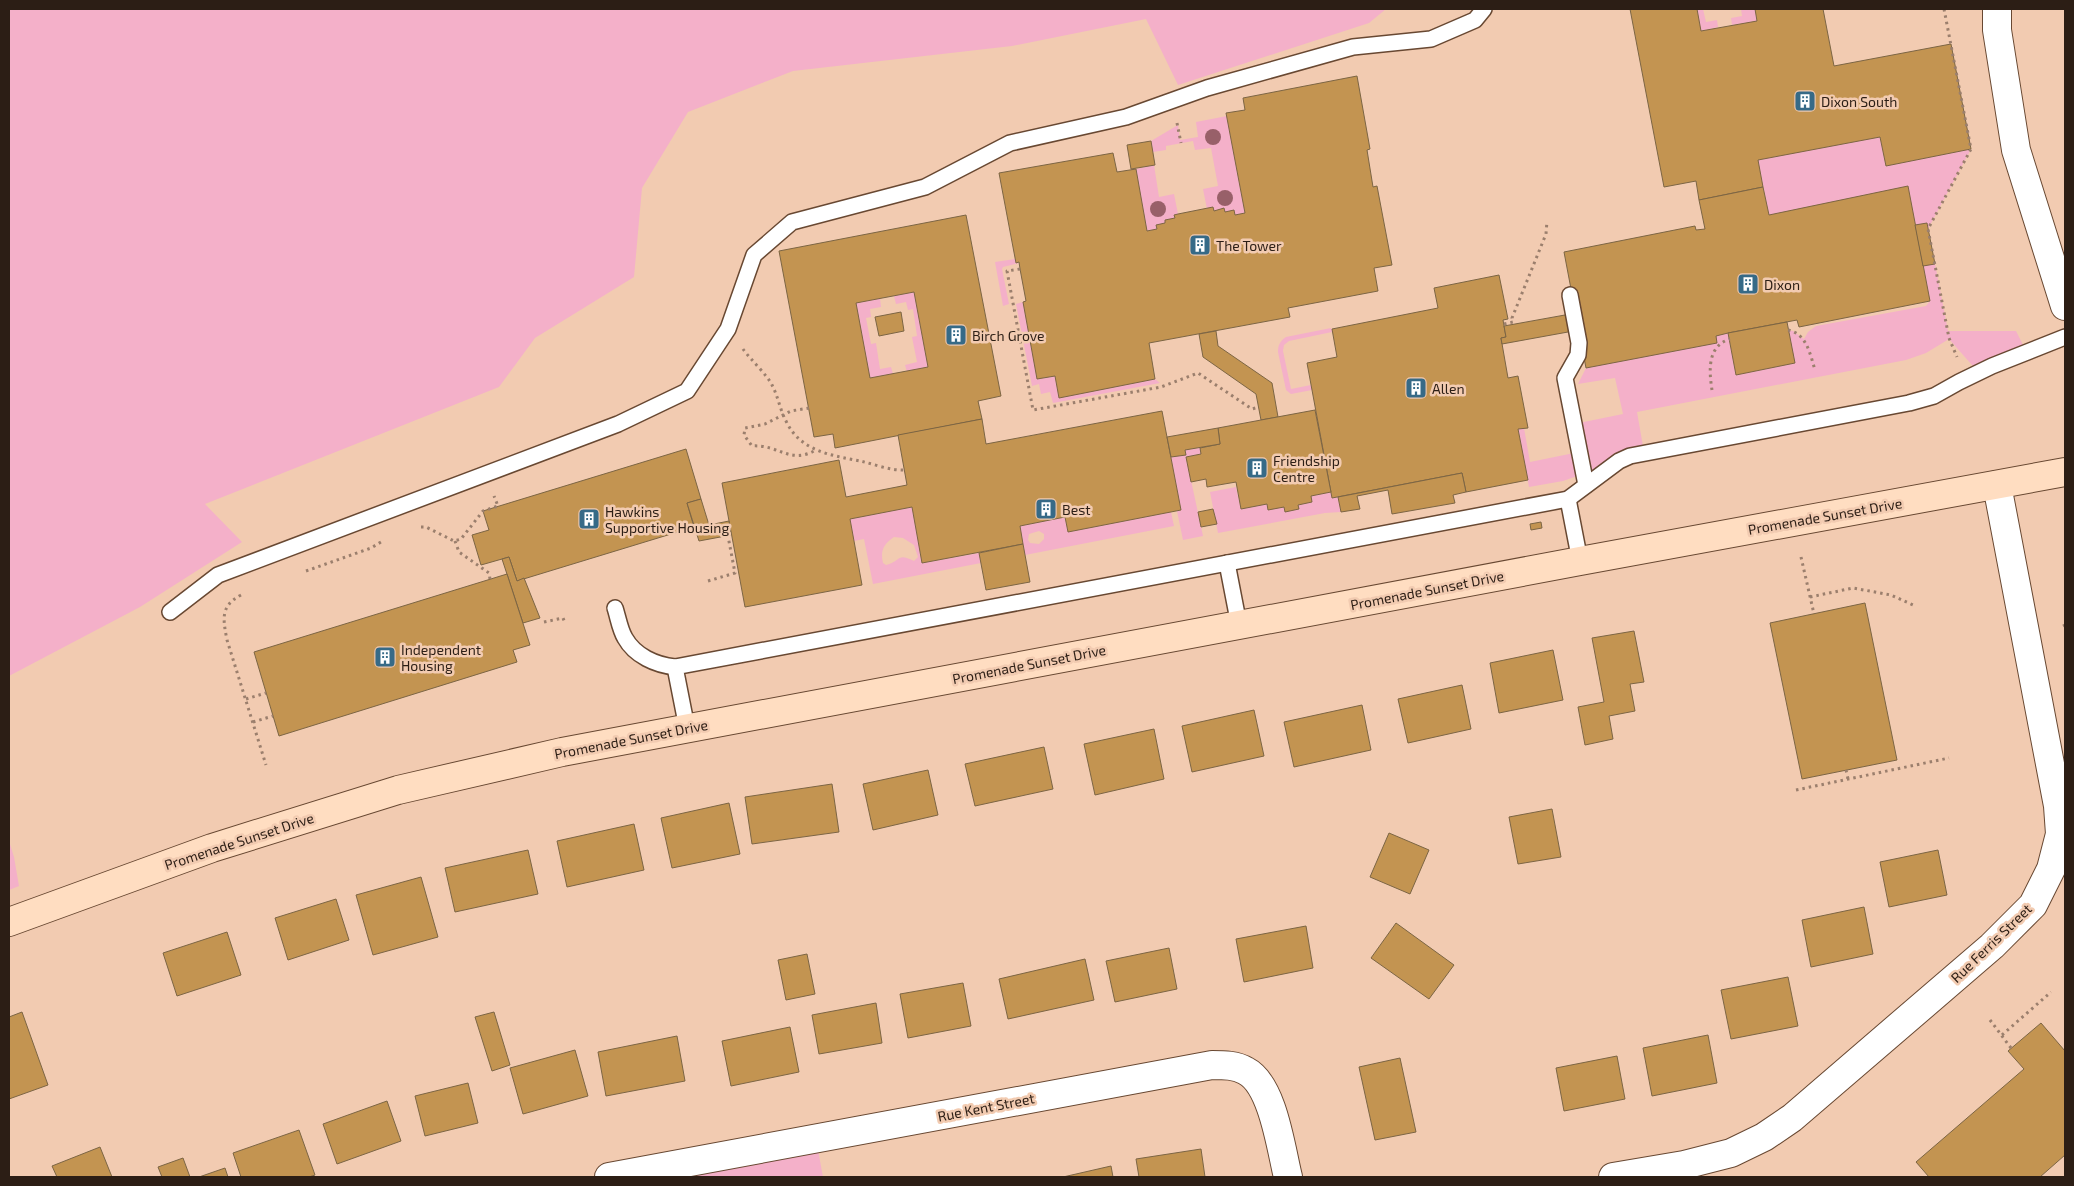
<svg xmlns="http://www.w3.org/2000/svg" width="2074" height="1186" font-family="'Exo 2',sans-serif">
	<rect width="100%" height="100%" fill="#f2cbb1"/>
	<g fill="#f4b0c9" fill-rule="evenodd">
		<path d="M9,9H1386L1369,23L1178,85L1146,19L1012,46L793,71L688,112L642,188L634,277L535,338L499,387L205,504L242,542L140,607L9,676Z"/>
		<path d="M1697,9H1703L1706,22L1717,20L1718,27L1701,31Z"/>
		<path d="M1741,9H1755L1757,21L1732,25L1731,18L1742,16Z"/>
		<path d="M1227,116L1245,213L1235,215L1234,210L1225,212L1224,209L1214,211L1213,207L1207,209L1203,189L1218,186L1211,148L1195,150L1193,141L1166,146V150L1153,152L1151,141L1178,125L1180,140L1198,137L1196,122Z"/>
		<path d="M1880,137L1886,166L1971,149L1928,229L1915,225L1908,186L1769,215L1758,160Z"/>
		<path d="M1154,165L1159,197L1174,194L1178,214L1174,215L1175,218L1165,220V223L1157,229L1147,231L1136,169Z"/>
		<path d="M1015,259L1016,263H1019L1003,267L1002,269L1009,304L1003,306L995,262Z"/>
		<path d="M1935,264L1948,331H2016L2027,353L1979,373L1949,339L1926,353L1906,360L1637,412L1644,452L1586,485L1583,474L1563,481L1529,487L1518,429L1524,428L1530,462L1579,452L1574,424L1623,414L1615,378L1578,384L1586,368L1728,333L1736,375L1794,363L1788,330L1793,331L1804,339L1808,332L1816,326L1926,306L1930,301L1923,266Z"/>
		<path d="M914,292L928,367L907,372L905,365L917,362L912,337L917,336L913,309L908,310L906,302L896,304L894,296Z"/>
		<path d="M880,298L881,307L870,309L871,317L866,318L871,344L876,343L880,369L891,367L893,374L870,378L856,303Z"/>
		<path d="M1023,302L1037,379L1055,376L1059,398L1155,379L1160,383L1053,403L1050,392L1041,394L1039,384L1032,386L1016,304Z"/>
		<path d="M1331,328L1332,332L1289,341L1284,345L1283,351L1291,389L1311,385L1312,390L1291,394L1286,390L1278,352C1278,345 1280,341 1286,337Z"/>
		<path d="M1200,448L1201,454L1186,457L1203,536L1183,540L1177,511L1181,510L1171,457L1186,455L1185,450Z"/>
		<path d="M1236,487L1241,509L1267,504L1268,510L1284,507L1286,512L1299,509L1298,505L1312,502L1311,496L1331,492L1332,498L1338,497L1341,512L1325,513L1218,533L1210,492Z"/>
		<path d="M912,507L922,563L979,553L981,563L873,584L864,539L854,541L850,519ZM894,537L903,538L914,545L918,557L914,561C897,552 901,561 886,565L883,563C880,550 884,544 894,537Z"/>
		<path d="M1171,512L1174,526L1025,555L1020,526L1065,517L1068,532ZM1039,531L1044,534V539L1039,544L1030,543L1028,540L1029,534Z"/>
		<path d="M9,841L14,857L19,886L9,890Z"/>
		<path d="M816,1139L823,1177H609Z"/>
	</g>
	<g fill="#c39451" stroke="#7c6544" fill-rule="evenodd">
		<path d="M1630,9H1697L1701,31L1757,21L1755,9H1823L1834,66L1951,44L1971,149L1886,166L1880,137L1758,160L1763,187L1699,200L1696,181L1664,187Z"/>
		<path d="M1357,76L1370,149L1367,150L1373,187L1377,186L1392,265L1374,268L1378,291L1288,308L1290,317L1149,343L1155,379L1059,398L1055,376L1037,379L1023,302L1026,301L1020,269L1019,262L1016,263L999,173L1113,153L1117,172L1136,169L1147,231L1157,229L1156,225L1165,223V220L1175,218L1174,215L1178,214L1213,207L1214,211L1224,208L1225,212L1234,210L1235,215L1245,213L1226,113L1245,110L1243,98Z"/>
		<path d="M1151,141L1155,165L1131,169L1127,145Z"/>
		<path d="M1908,186L1930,301L1799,327L1797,320L1728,333L1716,336L1717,343L1586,368L1564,252L1695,226L1696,230L1705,229L1699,200L1763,187L1769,215Z"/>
		<path d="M966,215L1001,396L978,401L982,419L835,448L833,434L814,437L779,251ZM914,292L928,367L870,378L856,303Z"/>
		<path d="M1927,223L1935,264L1923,266L1915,225Z"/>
		<path d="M1499,275L1508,319L1503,320L1506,337L1501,338L1508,378L1518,376L1528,428L1518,429L1528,480L1466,492L1462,473L1332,498L1307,363L1337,357L1332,329L1438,308L1434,288Z"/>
		<path d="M901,312L904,331L879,336L875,317Z"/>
		<path d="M1576,313L1579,330L1502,344L1501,338L1506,337L1504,326Z"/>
		<path d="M1787,322L1795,363L1736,375L1728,333Z"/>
		<path d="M1216,331L1218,346L1272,383L1278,417L1261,420L1256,394L1203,357L1199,334Z"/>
		<path d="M1315,410L1331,492L1311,496L1312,502L1298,505L1299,509L1285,512L1284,507L1268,510L1267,504L1241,509L1236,482L1207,487L1206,479L1191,482L1186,457L1201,454L1200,448L1220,444L1218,428Z"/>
		<path d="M1162,411L1181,510L1068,532L1065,517L1020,526L1023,544L922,563L912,507L850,519L862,585L745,607L722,483L839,460L846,497L907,485L898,435L982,419L986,444Z"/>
		<path d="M1218,428L1220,444L1185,450L1186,455L1171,457L1167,437Z"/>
		<path d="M686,449L701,499L687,503L694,527L517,581L509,557L481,565L472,535L489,530L483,511Z"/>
		<path d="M1462,473L1466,492L1453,495L1455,503L1392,514L1388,490L1357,496L1360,509L1341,512L1338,497Z"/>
		<path d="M701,499L709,525L729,521L731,535L699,541L687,503Z"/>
		<path d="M1213,509L1217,524L1201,527L1198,512Z"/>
		<path d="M1541,522L1542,528L1531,530L1530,524Z"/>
		<path d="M1023,544L1030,582L986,590L979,553Z"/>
		<path d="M509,557L517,581L524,578L540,618L523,623L502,559Z"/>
		<path d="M507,574L530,645L513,650L517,662L279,736L254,652Z"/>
		<path d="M1865,603L1897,760L1802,779L1770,623Z"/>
		<path d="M1634,631L1644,682L1630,684L1635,711L1609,716L1613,739L1585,745L1578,707L1604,702L1592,638Z"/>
		<path d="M1553,650L1563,700L1499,713L1490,663Z"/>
		<path d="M1462,685L1471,729L1408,743L1398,699Z"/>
		<path d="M1362,705L1371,750L1294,767L1284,722Z"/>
		<path d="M1254,710L1264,756L1192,772L1182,726Z"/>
		<path d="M1154,729L1164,779L1095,795L1084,744Z"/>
		<path d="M1044,747L1053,789L975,806L965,764Z"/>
		<path d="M928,770L938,815L873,830L863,784Z"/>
		<path d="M832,784L839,832L752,844L745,797Z"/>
		<path d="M729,803L740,854L672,868L661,818Z"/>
		<path d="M1552,809L1561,857L1518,864L1509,817Z"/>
		<path d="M634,824L644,870L567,887L557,841Z"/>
		<path d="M1389,833L1429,850L1410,894L1370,877Z"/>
		<path d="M528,850L538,894L455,912L445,868Z"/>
		<path d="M1938,850L1947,895L1889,907L1880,862Z"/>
		<path d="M421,877L438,937L373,955L356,895Z"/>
		<path d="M336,899L349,940L288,960L275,918Z"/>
		<path d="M1864,907L1873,954L1811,967L1802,920Z"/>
		<path d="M1396,923L1454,965L1429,999L1371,958Z"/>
		<path d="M1306,926L1313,968L1244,982L1236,939Z"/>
		<path d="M227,932L241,975L177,996L163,953Z"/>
		<path d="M1169,948L1177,989L1115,1002L1106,961Z"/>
		<path d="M807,954L815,994L786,1000L778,960Z"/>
		<path d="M1085,959L1094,1000L1008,1019L999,979Z"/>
		<path d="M1788,977L1798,1026L1731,1039L1721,990Z"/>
		<path d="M963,983L971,1026L908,1038L900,994Z"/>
		<path d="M876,1003L882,1043L819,1054L812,1015Z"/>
		<path d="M22,1012L48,1085L9,1099V1017Z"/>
		<path d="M494,1012L510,1065L492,1071L475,1017Z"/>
		<path d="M2041,1023L2065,1051V1155L2040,1177H1929L1916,1162L2024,1069L2008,1051Z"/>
		<path d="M790,1027L799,1072L731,1086L722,1041Z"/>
		<path d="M1708,1035L1717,1083L1652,1096L1643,1048Z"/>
		<path d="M677,1036L685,1081L606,1096L598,1052Z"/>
		<path d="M575,1050L588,1096L523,1114L510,1068Z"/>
		<path d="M1617,1056L1625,1099L1564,1111L1556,1068Z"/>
		<path d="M1400,1058L1416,1132L1375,1140L1359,1067Z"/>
		<path d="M468,1083L478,1123L425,1136L415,1096Z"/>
		<path d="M387,1101L401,1141L337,1164L323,1124Z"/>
		<path d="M299,1130L315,1175L309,1177H241L233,1153Z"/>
		<path d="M100,1147L112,1177H57L52,1166Z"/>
		<path d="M1201,1149L1205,1177H1139L1136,1159Z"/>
		<path d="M183,1158L190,1177H162L158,1167Z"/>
		<path d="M1111,1166L1113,1177H1063Z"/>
		<path d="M225,1168L228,1177H199Z"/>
	</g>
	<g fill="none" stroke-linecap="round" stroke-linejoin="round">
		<g stroke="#684832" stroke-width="18">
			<g id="lane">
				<path d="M1570,295L1579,343L1578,355L1565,378L1586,485"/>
				<path d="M1568,499L1580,561"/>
				<path d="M1227,563L1239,625"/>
				<path d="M615,608C618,617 620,630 625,638C635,656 656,665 675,667"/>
				<path d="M170,612L218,575L618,424L687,391L728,329L754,255L792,222L925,187L1010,143L1126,117L1207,88L1353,47L1431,39L1475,20L1484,9"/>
				<path d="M687,728L675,667L1568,499L1619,461L1630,456L1909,403L1934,396L1959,382L1992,366L2065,337"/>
			</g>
		</g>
		<g stroke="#684832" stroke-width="30">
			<g id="street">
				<path d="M1997,9V30L2016,150L2065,306"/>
				<path d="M609,1177L1212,1065C1224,1065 1236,1065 1246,1071C1273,1085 1281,1149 1288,1177"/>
				<path d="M1613,1177L1684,1165L1731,1153L1764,1137L1792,1118L1992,946L2033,905L2051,869L2060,834L2058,806L1997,485"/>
			</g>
		</g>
		<g stroke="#684832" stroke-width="30">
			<path id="secondary" d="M9,922L212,848L398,790L562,752L1580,561L2065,472"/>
		</g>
		<g stroke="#9b7f6d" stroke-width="3" stroke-dasharray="2.5 4" stroke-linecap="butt">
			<path d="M1944,9L1971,149L1928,229L1949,338L1957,357"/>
			<path d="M1177,123L1181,143"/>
			<path d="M1020,269L1007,271L1033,410L1161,387L1198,373L1252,409L1259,407"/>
			<path d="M1504,324L1513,322L1512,318L1546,234L1547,221"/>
			<path d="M1788,330C1807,334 1810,354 1815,370"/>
			<path d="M743,349C750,359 768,376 772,385C778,396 780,410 786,421C800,451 830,455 860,461C874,464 891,471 905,470"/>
			<path d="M1712,390C1709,371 1707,346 1730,339"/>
			<path d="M809,408L791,411L765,424L745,428L744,435L752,446C779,444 789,465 816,450"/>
			<path d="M421,527H426L454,541L461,539L483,511L498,506L494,496"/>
			<path d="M455,541L459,552L489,573L490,579"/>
			<path d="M1801,557L1814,614"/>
			<path d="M306,571L371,548L381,542"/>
			<path d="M708,581L735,573L728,536"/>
			<path d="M241,595C220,606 223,619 227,640L266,765"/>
			<path d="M1810,597L1853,588L1891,595L1913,605"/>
			<path d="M544,622L563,618L565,623"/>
			<path d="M2063,626L2065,625"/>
			<path d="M246,699L266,693"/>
			<path d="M253,722L273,716"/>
			<path d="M1846,770L1848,779"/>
			<path d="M1796,790L1949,758"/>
			<path d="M1990,1020L2011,1048"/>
			<path d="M2002,1035L2051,992"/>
		</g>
		<use href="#lane" stroke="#fff" stroke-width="15"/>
		<use href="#street" stroke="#fff" stroke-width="28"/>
		<use href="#secondary" stroke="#ffddc1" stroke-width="28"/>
	</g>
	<g fill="#986069">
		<circle cx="1213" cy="137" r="8"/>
		<circle cx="1225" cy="198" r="8"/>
		<circle cx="1158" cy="209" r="8"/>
	</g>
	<defs>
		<g id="building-square" transform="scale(1.125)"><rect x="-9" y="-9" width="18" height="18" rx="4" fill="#366a87" stroke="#f2cbb1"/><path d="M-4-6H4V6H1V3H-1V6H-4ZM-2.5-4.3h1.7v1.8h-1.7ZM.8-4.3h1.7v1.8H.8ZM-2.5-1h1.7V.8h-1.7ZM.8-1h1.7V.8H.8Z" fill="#fff"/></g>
	</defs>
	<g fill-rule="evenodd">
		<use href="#building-square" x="1805" y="101"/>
		<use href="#building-square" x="1200" y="245"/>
		<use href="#building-square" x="1748" y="284"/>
		<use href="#building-square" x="956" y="335"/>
		<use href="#building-square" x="1416" y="388"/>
		<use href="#building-square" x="1257" y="468"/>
		<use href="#building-square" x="1046" y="509"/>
		<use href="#building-square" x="589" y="519"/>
		<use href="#building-square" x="385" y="657"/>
	</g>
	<g text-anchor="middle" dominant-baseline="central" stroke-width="5" stroke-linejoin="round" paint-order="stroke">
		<g font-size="14" fill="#2c1e15" stroke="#f2cbb1" text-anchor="start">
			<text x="1821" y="101">Dixon South</text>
			<text x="1216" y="245">The Tower</text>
			<text x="1764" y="284">Dixon</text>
			<text x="972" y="335">Birch Grove</text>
			<text x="1432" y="388">Allen</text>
			<text x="1273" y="460">Friendship<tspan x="1273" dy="16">Centre</tspan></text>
			<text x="1062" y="509">Best</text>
			<text x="605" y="511">Hawkins<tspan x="605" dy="16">Supportive Housing</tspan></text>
			<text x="401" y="649">Independent<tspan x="401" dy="16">Housing</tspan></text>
		</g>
		<g font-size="14" fill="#2c1e15" stroke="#f2cbb1">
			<text transform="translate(1825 516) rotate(-10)">Promenade Sunset Drive</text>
			<text transform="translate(1427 590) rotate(-11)">Promenade Sunset Drive</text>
			<text transform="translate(1029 664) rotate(-11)">Promenade Sunset Drive</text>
			<text transform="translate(631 739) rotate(-11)">Promenade Sunset Drive</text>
			<text transform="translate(239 841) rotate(-18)">Promenade Sunset Drive</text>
			<text transform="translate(1991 943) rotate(-44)">Rue Ferris Street</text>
			<text transform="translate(986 1107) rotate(-11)">Rue Kent Street</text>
		</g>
	</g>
	<rect width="2074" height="1186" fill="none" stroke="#2c1e15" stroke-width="20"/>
</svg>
